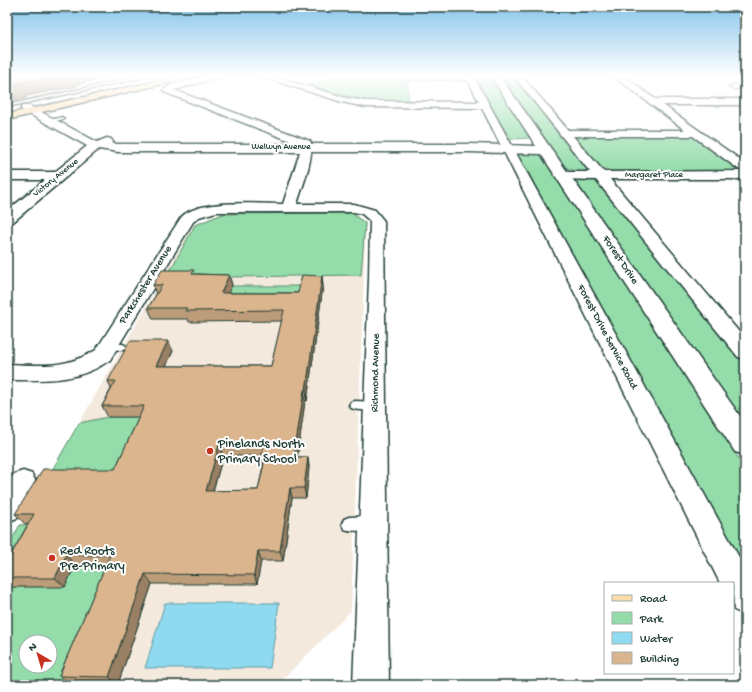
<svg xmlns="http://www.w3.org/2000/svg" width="752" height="692" font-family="'Gochi Hand',sans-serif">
	<rect width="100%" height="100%" fill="#fff"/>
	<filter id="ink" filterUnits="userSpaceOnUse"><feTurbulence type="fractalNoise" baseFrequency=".025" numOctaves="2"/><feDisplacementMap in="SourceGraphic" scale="8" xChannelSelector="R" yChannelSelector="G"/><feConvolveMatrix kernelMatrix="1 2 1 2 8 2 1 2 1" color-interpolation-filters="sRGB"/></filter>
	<g filter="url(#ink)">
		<g fill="#f4e9dd" fill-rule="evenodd">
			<path d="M7,75H167L7,109Z"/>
			<path d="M352,212L366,223L351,611L277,685H7V548L194,224L223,213ZM26,642H50V666H26Z"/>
		</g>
		<g fill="#94dcaa" stroke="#5a8c6f" fill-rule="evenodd">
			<path d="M344,75H381L408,79V102L361,100L307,85Z"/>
			<path d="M472,75H491L529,135V138L513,139L504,135Z"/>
			<path d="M506,77L518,79L589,170C580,173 572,171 563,166L501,78Z"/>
			<path d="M683,133L698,137L741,169L739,171H612L599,167L573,136Z"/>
			<path d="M516,153L541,154L745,468V574Z"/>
			<path d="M578,178H591L602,182L745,360V424L572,182Z"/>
			<path d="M351,213L365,223L361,275L166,278L195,225L223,214Z"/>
			<path d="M231,286H303L300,304H219Z"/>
			<path d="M108,417H144L115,479H47L79,423Z"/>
			<path d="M20,525H43L65,587L75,565H117L69,685H7V548ZM26,642H50V666H26Z"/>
		</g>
		<path fill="#8fdaf0" stroke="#629ba5" d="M165,603H279L270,668H145Z"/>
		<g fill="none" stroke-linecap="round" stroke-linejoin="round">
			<g stroke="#1f3d34" stroke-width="3">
				<g id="lane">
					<path d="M145,75H155L7,107V105Z"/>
					<path d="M62,117L64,119L50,122L48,121Z"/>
					<path d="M108,344H123L128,347L123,350L104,349L103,347Z"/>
					<path d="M355,401L379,402L381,405L379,408C371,411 359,411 351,408L349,405L351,402Z"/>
					<path d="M371,516L376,518L378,523L376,528C367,531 353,532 344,529L342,524L344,519L349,517Z"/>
				</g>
			</g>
			<g stroke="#1f3d34" stroke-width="3">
				<g id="street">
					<path d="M212,75H228L174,90L310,141C316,152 301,191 297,204H354L375,210L384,221L389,685H353L369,279L370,221L362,214L354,212H216L199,217L193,222L110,360C77,383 46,380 7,380V364C41,365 65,369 96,350L180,219C194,198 260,204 283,204L300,152L301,145L164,92L163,90L173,84Z"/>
					<path d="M256,75H270L346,98L365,101L479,102L468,80L406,79L386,75H473L745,568V615L734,610L733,583H720L482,108L365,107L342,102Z"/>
					<path d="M513,75H521L568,130H685L612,75H622L655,99H745V105H663L745,163V179H610L745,339V359L738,357L596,180L559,179L557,176L559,173L563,172H590ZM573,136H693L741,171L604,172Z"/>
					<path d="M745,84V88L733,89L729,87L733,85Z"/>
					<path d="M7,172H57L61,173L63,176L61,179L57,180H7Z"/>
					<path d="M23,471L32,474L36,482L17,518L7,522V485L14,474Z"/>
				</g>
			</g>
			<g stroke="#1f3d34" stroke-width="3">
				<path id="secondary" d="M490,75H499L745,423V455L735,452L541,154L469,152H118L99,149L13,222L7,224V211L87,146L22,110L21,108L22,106H30L97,142L107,138L111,139L113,142L112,144H469L536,146Z"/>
			</g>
			<g stroke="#1f3d34" stroke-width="3">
				<path id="primary" d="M184,75H202L7,120V114Z"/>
			</g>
			<use href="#lane" fill="#fff" fill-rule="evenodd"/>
			<use href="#street" fill="#fff" fill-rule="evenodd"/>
			<use href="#secondary" fill="#fff" fill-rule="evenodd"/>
			<use href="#primary" fill="#fddcac" fill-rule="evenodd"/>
		</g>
		<path fill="#bc9c79" stroke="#1f3d34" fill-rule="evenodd" d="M195,274L229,275L232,285L228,293H298L322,276L323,286L307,401H305L297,457H308L309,467L306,498H292L283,561H261L257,584H152L118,684H70L59,676L106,565H75L65,587H9L7,585V562L28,524H25L15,514L115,469L139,417H108L102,406L111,389L108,381L173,351L166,366H271L282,321L189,322L188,319H153L148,308L156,295L153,285ZM223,456H262L261,459L263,466L258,490L213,491Z"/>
		<g fill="#997f63" stroke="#1f3d34">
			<path d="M59,75H122L77,84V86L26,96V98L7,102V87L17,83Z"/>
			<path d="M229,275L232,285L223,304L221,293Z"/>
			<path d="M322,276L323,286L307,401L306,390Z"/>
			<path d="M168,341L173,351L161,377L156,366Z"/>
			<path d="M304,390L305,401L296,467L294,457Z"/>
			<path d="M219,445L223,456L210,501L206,491Z"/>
			<path d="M308,457L309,467L306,498L304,488Z"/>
			<path d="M290,488L292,498L283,561L280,551Z"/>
			<path d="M258,551L261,561L257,584L254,575Z"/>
			<path d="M66,555L75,565L65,587L55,578Z"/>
			<path d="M145,574L152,584L118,684L109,677Z"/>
		</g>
		<g fill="#dbb58d" stroke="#1f3d34" fill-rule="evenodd">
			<path d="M7,75H59L17,83L20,84L7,87Z"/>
			<path d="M162,270H194L192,274L229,275L221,293H298L302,275L322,276L306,390H304L294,457H308L304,488H290L280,551H258L254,575L145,574L109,677L59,676L110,555H66L55,578H7V562L34,514H15L43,469H115L144,406H102L116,381H108L130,341H168L156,366H271L284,310L185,311L187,308H148L162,285H153ZM219,445H264L261,459H265L258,490L206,491Z"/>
		</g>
	</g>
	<linearGradient id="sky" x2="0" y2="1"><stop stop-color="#84c3eb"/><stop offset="0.44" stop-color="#fff"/><stop offset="1" stop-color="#fff" stop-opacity="0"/></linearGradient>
	<rect width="752" height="172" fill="url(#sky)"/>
	<g fill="#c8321e" stroke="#fff" stroke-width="1.5">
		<circle cx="210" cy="451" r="4"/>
		<circle cx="52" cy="558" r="4"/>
	</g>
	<g text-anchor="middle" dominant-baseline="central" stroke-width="4" stroke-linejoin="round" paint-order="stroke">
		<g font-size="9" fill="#1f3d34" stroke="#fff">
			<text x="281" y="147">Welwyn Avenue</text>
			<text x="654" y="175">Margaret Place</text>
			<text transform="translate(56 178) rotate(-39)">Victory Avenue</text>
		</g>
		<g font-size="11" fill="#1f3d34" stroke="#fff">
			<text transform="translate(620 260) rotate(56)">Forest Drive</text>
			<text transform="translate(146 285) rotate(-58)">Parkchester Avenue</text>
			<text transform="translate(607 337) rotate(62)">Forest Drive Service Road</text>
			<text transform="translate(376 373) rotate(-89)">Richmond Avenue</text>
		</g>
		<g font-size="13" fill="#1f3d34" stroke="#fff" text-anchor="start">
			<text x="218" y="444">Pinelands North<tspan x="218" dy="15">Primary School</tspan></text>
			<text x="60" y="551">Red Roots<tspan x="60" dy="15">Pre-Primary</tspan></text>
		</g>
	</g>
	<rect width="752" height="692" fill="none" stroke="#fff" stroke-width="24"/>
	<rect x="12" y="12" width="728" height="668" fill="none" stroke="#1f3d34" stroke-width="1.5" filter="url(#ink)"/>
	<rect x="604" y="582" width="130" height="92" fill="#ffffff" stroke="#a5b1ae"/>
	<rect x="612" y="595" width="20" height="6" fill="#fddcac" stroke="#a5b1ae"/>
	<text x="640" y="602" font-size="12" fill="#1f3d34">Road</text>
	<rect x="612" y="612" width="20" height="12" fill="#94dcaa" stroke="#a5b1ae"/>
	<text x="640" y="622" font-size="12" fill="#1f3d34">Park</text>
	<rect x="612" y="632" width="20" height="12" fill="#8fdaf0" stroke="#a5b1ae"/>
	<text x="640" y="642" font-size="12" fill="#1f3d34">Water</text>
	<rect x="612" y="652" width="20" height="12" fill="#dbb58d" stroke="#a5b1ae"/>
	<text x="640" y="662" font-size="12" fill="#1f3d34">Building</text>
	<g transform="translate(38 654) rotate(322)"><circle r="19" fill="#ffffff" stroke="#a5b1ae"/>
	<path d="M0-3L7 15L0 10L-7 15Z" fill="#c8321e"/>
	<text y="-6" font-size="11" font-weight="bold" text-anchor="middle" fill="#1f3d34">N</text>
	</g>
</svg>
